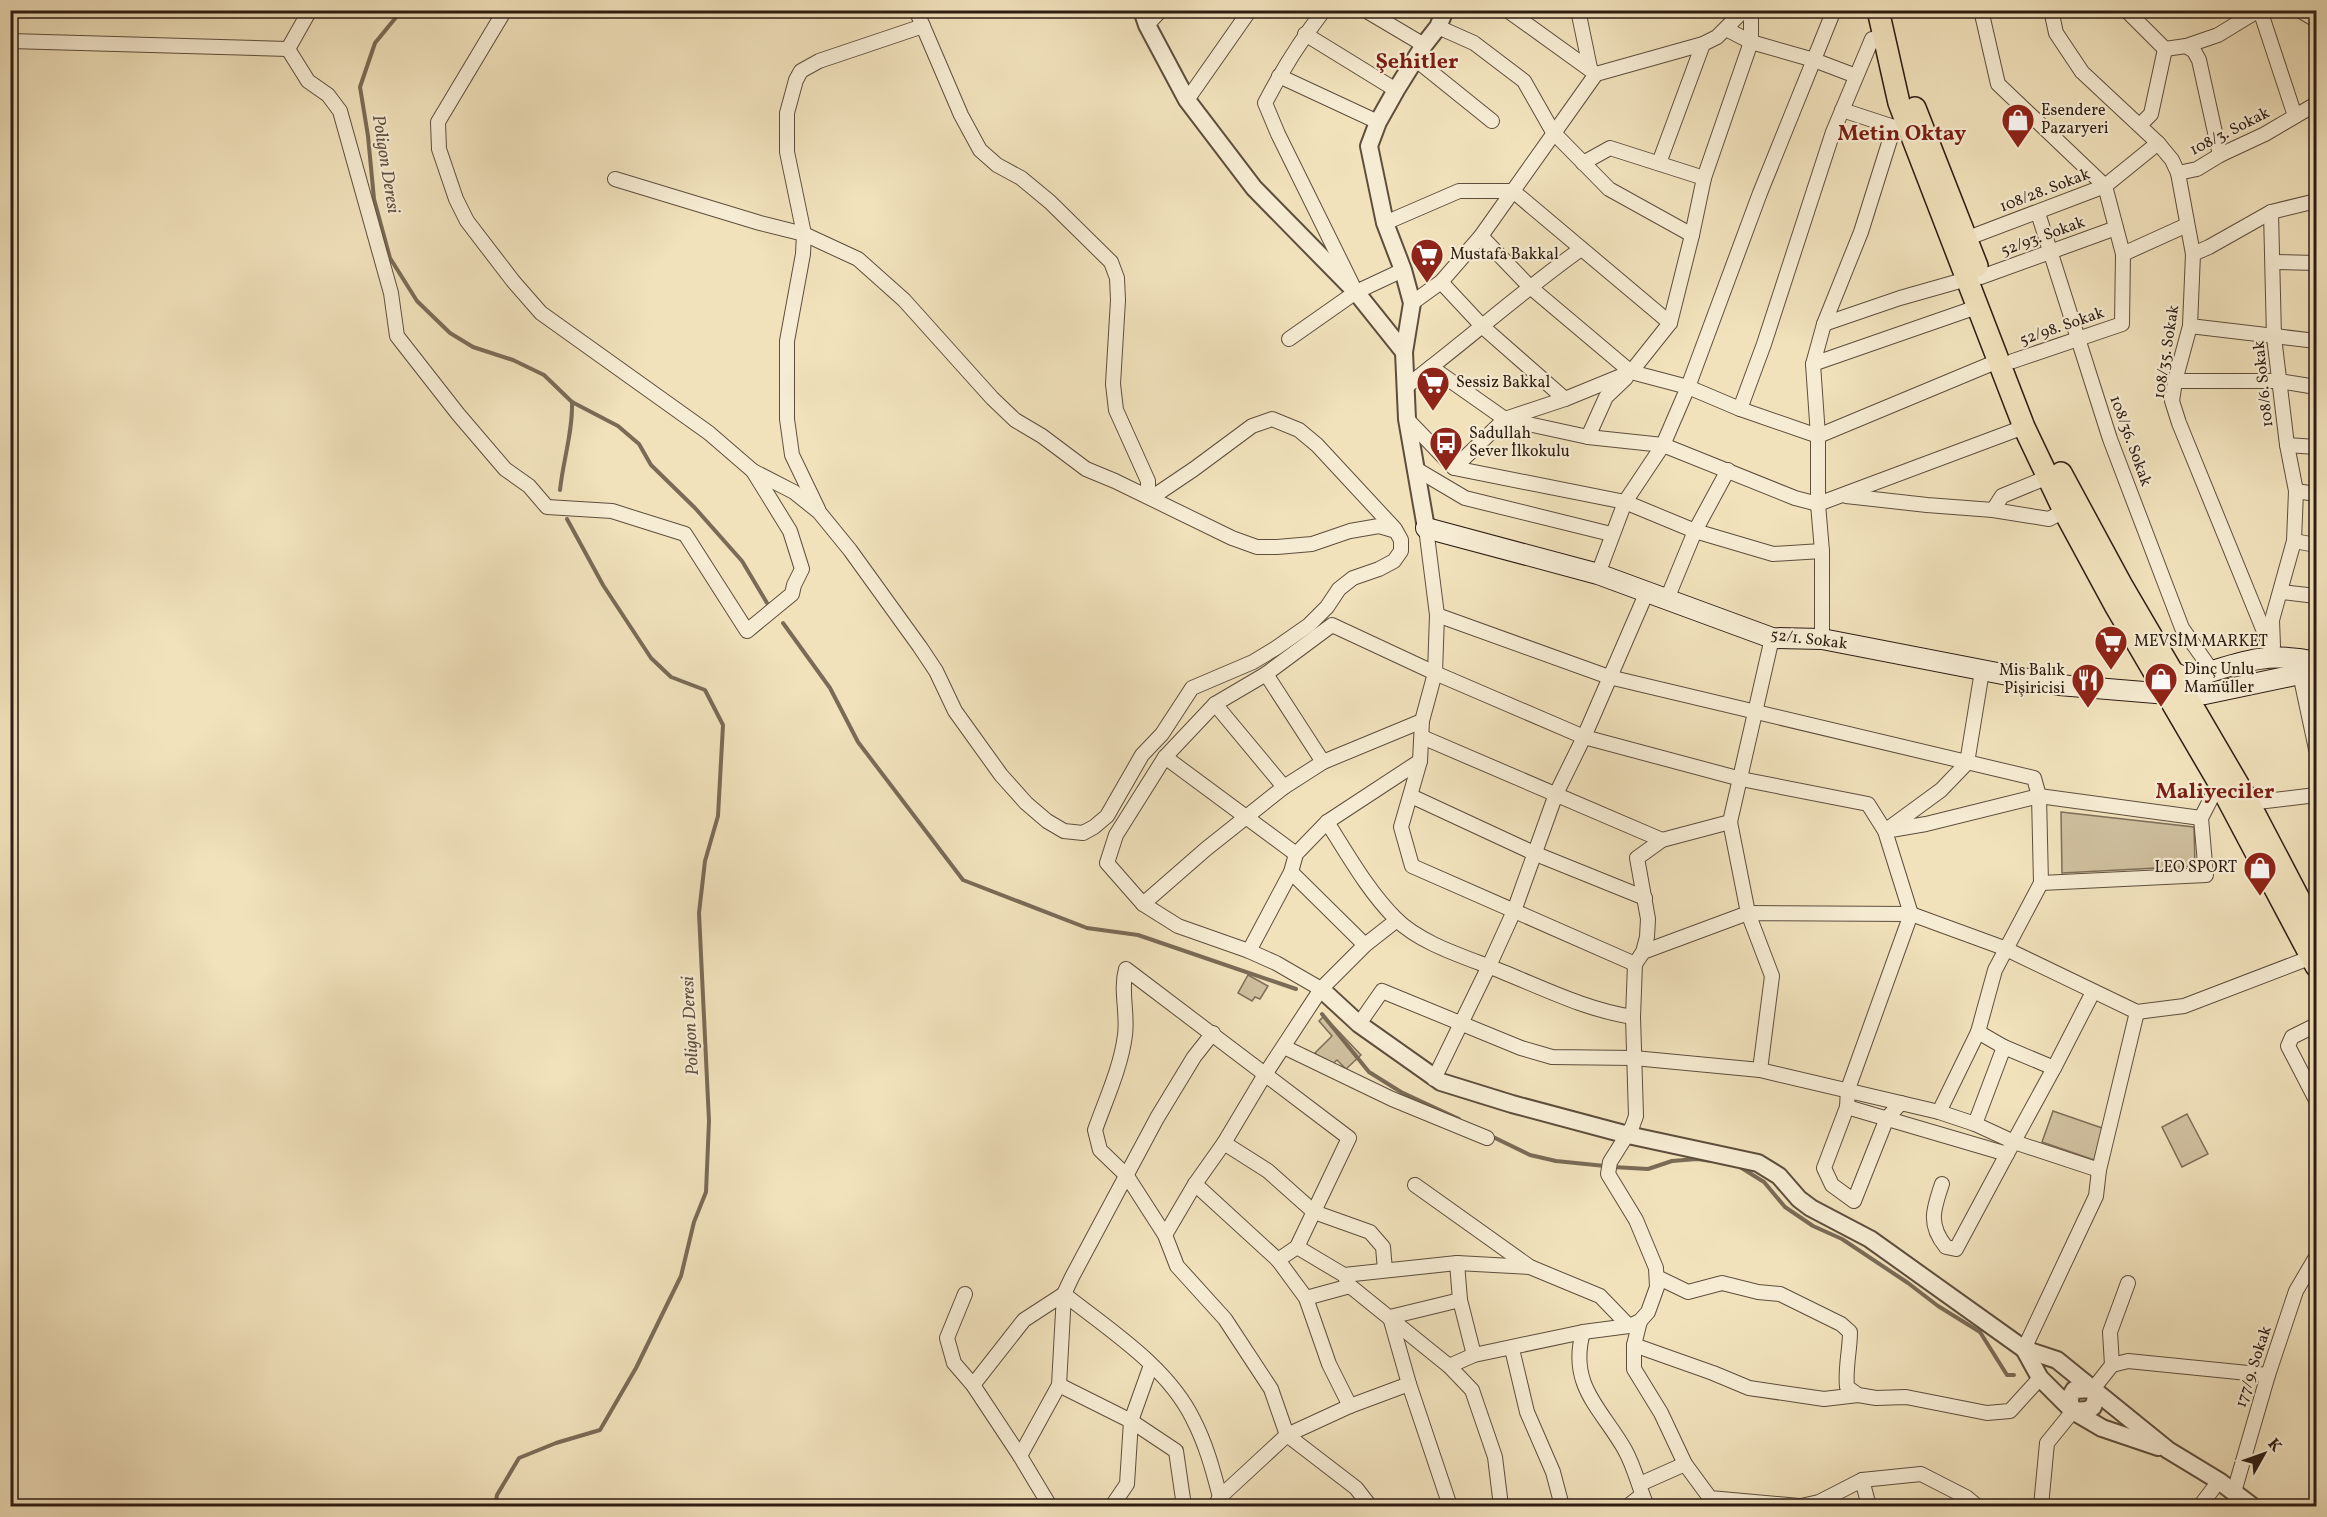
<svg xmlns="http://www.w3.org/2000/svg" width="2327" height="1517" font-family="Vollkorn,serif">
	<rect width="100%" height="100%" fill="#f1e2bc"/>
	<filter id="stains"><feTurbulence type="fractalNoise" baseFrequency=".00333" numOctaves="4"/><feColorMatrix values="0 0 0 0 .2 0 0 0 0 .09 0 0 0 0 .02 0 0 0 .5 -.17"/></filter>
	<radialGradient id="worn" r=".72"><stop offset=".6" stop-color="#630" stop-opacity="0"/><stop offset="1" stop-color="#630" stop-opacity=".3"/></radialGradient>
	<g fill="#d0c09f" stroke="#7e6e59" stroke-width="1.5">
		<path d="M2061,812L2194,827L2195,866L2062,873Z"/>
		<path d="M1248,975L1268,986L1260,999L1255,997L1252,1001L1238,993Z"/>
		<path d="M1324,1016L1361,1055L1346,1069L1337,1060L1329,1067L1315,1053L1332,1036L1319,1021Z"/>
		<path d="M2053,1111L2105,1129L2094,1160L2042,1142Z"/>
		<path d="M2187,1114L2208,1154L2182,1167L2162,1127Z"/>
	</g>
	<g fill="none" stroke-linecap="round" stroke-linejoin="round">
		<g stroke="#7a6b56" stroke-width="4">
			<path d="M402,10L375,43L360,87L368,136L374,199L390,258L417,301L450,333L473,347L513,360L544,375L572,402C573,432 563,460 560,490"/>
			<path d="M572,402L618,426L639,444L651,465L695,508L742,561L767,603"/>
			<path d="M783,623L830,688L858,742L963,880L1087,928L1138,935L1296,989"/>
			<path d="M1322,1014L1369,1072L1401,1092L1459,1119"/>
			<path d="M1489,1135L1530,1155L1556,1161L1605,1166"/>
			<path d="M1613,1167L1648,1169L1672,1161L1697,1159L1712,1161"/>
			<path d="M1740,1167L1764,1182L1785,1207L1813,1226L1842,1239L1908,1283L1938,1306L1980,1332L2007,1375H2014"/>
			<path d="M495,1506L497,1495L519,1458L556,1443L600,1430L636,1368L681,1276L694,1222L706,1192L709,1121L699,913L705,861L718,816L723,725L705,690L671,677L651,658L603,585L567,519"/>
		</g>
		<g stroke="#5e4e3d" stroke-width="16">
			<g id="minor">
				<path d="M310,10L288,49L308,81L328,95L340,111L391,293L397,336L458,414L505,469L529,486L547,507L612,511L685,534L747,631L792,594L794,585L802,569L790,531L753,471L709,433L541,313L513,281L467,221L456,199L439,149L438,122L505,10"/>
				<path d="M916,10L961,115L980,150L997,165L1021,178L1050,202L1111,262L1117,278L1118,300L1113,384L1116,410L1148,481V496"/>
				<path d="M1324,10C1301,40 1282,70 1265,103L1278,134L1352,284"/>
				<path d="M1365,10L1424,45"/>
				<path d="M1507,10L1596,74"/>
				<path d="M1578,10L1590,68"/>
				<path d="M1981,10L1998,84L2105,186L2123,254L2122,324L2013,361"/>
				<path d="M2051,10L2056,33L2082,72L2158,143L2172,160L2178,173L2193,254L2190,326L2175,381L2172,401L2179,423L2274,656"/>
				<path d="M2126,10L2165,49L2186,46L2194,51L2199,60L2220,155"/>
				<path d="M2260,10L2295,116"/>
				<path d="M2299,10L2316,20"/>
				<path d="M1147,25L1161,10"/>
				<path d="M1438,27L1474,43L1524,81L1553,132L1609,189L1692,235"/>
				<path d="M1726,29L1751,42L1814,60L1856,76"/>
				<path d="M1305,34L1396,90"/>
				<path d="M10,41L288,49"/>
				<path d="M2186,46L2218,35L2259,10"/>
				<path d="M1415,59L1492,121"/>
				<path d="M1279,76L1378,122"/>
				<path d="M1187,100L1250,10"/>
				<path d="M2140,125L2151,114L2165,49"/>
				<path d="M1583,163L1610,148L1704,178"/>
				<path d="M1659,163L1703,44"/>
				<path d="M2178,173L2197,169L2220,155L2265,134L2316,104"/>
				<path d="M615,179L760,223L804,234L858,259L904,300L992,398L1015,420L1042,436L1086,469L1115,481L1232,538L1257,547H1277L1312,544L1350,531L1379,526L1396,531L1401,540V551L1394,561L1379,569L1353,578L1339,589L1327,607L1309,625L1276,648L1253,662L1192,688L1162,734L1142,755L1107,816L1094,827L1083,833L1064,831L1047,821L1026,803L1001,775L955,711L936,671L920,647L850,550L819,512L794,492L753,471"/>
				<path d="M2271,212L2274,337L2287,445L2296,491L2294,541L2272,620L2273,646"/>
				<path d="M2038,213L2110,439L2182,628L2212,671"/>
				<path d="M1385,223L1459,191H1513L1670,323"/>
				<path d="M1481,236L1529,286L1631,372L1688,387L1740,409L1818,436L1998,361"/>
				<path d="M1960,241L2105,186L2158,143"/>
				<path d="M2123,254L2187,225"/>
				<path d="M2193,254L2209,247L2271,212L2316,201"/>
				<path d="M2273,262L2316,263"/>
				<path d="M1981,277L2116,228"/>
				<path d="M1441,282L1483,327L1565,399"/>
				<path d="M1412,303L1441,282L1481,236L1596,74L1703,44L1717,37L1744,10"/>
				<path d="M1824,324L1900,298L1967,279"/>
				<path d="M2190,326L2316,341"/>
				<path d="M1289,339L1356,292L1403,270"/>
				<path d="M1813,364L1977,307"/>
				<path d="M1431,367C1481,328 1529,286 1581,249"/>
				<path d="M2175,381H2279L2316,387"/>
				<path d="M1407,386L1431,367L1505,419L1565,399L1631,372L1670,323L1692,235L1704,178L1751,42V10"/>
				<path d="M1740,409L1764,344L1833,132L1872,39"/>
				<path d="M1407,419L1454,468L1625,502L1695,531L1773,554L1822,551"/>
				<path d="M1588,437L1606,397L1626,378"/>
				<path d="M2287,445L2316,447"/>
				<path d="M1454,468L1505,419L1588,437L1663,445L1795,498L1818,504L2024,427"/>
				<path d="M1416,469L1465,498L1611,534"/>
				<path d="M2296,491L2316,494"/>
				<path d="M1846,496L1927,505L1993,510L2049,519L2064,511"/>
				<path d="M1151,498L1194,469L1252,426L1272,419L1299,430L1317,445L1395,529"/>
				<path d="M818,509L792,455L787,419V341L803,254L804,234L787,152V113L796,80L801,71L819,61L923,26"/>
				<path d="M1993,510L2002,496L2048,477"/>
				<path d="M1426,528L1437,615L1435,673L1422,721L1420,761L1401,827L1412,866L1635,964"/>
				<path d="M2294,541L2316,545"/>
				<path d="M1598,574L1625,502L1663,445L1688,387L1760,193L1834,10"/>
				<path d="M2281,592L2316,596"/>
				<path d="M1667,599L1695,531L1728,470"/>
				<path d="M1437,615L1609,677L2034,778L2039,796L2041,883L1995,970L1978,1032L2004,1047L2054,1068"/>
				<path d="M1822,639V551L1818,504V436L1813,364L1824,324L1861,232L1894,127L1842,110"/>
				<path d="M1982,671L1967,763L1941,790L1885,831L1926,824L2039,796L2201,818"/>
				<path d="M1266,674L1323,762"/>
				<path d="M2300,674L2316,749"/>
				<path d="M1215,704L1284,787"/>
				<path d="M1422,737L1662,840"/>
				<path d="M1165,757L1296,854"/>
				<path d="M1411,796L1536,854L1645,898"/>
				<path d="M2249,803L2316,795"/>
				<path d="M1327,822C1348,855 1368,891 1396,919C1422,945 1469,958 1503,972C1545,989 1587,1010 1633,1017"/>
				<path d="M1730,822L1748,913L1772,976L1760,1070"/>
				<path d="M1291,872L1365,945"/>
				<path d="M2041,883L2206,875L2201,818L2219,783L2224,780"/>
				<path d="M1143,904L1206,849L1284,787L1323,762L1422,721"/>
				<path d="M1249,951L1291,872L1296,854L1327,822L1420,761"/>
				<path d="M1643,952L1748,913L1911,914L2004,948L2137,1012L2184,1006L2312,957"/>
				<path d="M1321,989L1276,963L1249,951L1178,926L1143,904L1107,863L1116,835L1165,757L1215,704L1266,674L1332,625L1435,673L1584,737L1741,779L1868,804L1885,831L1911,914L1848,1089L1847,1107L1824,1168L1832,1185L1854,1201L1887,1118L1901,1103"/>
				<path d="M1359,1024L1382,991L1521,1048L1552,1057L1634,1058L1760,1070L1939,1112L1975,1124L2014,1142L2099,1170"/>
				<path d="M2316,1025L2292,1037L2288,1046L2316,1100"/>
				<path d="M1284,1047L1392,1099L1487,1138"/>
				<path d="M1434,1079L1489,966L1514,911L1556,794L1584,737L1646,594"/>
				<path d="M1847,1107L2007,1154L2054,1068L2093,992"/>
				<path d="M1939,1112L1978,1032"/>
				<path d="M1975,1124L2004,1047"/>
				<path d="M1224,1143L1268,1171L1314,1212L1370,1232L1383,1247L1385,1270"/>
				<path d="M1195,1184L1278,1260L1297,1247L1344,1275L1350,1286L1449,1366L1472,1390L1495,1457L1501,1506"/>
				<path d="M1942,1184C1933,1210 1928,1225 1946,1247L1956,1249L2007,1154"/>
				<path d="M1415,1185L1530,1267L1600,1296L1629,1326"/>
				<path d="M1165,1235L1195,1184L1224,1143L1264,1076L1321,989L1365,945L1397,920"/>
				<path d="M1297,1247L1349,1138L1126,969C1120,990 1128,1013 1125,1035C1121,1067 1106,1099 1095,1130L1100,1150L1127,1176L1165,1235L1177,1266L1225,1319L1271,1389L1287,1435L1356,1488L1370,1506"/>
				<path d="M1278,1260L1306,1298L1329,1364L1350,1406"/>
				<path d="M1457,1263L1460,1300L1474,1355"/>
				<path d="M1344,1275L1457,1263L1530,1267"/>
				<path d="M1657,1277L1688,1292L1722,1283L1758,1292L1780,1294L1841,1324L1850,1332C1850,1350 1845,1368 1847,1387L1858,1395L1876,1398L1906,1397L1987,1413L2010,1411L2040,1378"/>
				<path d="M965,1294L947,1338L954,1363L973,1385L1020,1456L1050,1506"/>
				<path d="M1306,1298L1350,1286"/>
				<path d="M1640,1321L1634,1345V1369L1661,1413L1685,1464L1710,1498L1799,1506"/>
				<path d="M1583,1332C1568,1386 1602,1409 1625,1450C1635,1468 1639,1488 1647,1506"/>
				<path d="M1634,1345L1713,1373L1749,1388L1824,1399L1858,1395"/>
				<path d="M1512,1349L1527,1412L1553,1472L1562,1506"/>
				<path d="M2024,1349L2096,1196L2099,1170L2137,1012"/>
				<path d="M2112,1365L2128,1361L2268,1375"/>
				<path d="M1449,1366L1474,1355L1583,1332L1629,1326L1640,1321L1648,1312L1657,1287L1656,1268L1636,1220L1608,1174L1610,1162L1632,1127L1636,1116L1633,1017L1635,964L1643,952L1647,937L1648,919L1637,858L1662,840L1730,822L1772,638"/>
				<path d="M973,1385L1024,1320L1064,1294C1109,1330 1167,1366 1193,1419C1206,1444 1213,1470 1220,1497"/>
				<path d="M1059,1385L1131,1421L1176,1451L1184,1506"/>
				<path d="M2093,1389L2112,1365L2110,1332L2128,1283"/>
				<path d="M1020,1456L1059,1385L1064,1294L1072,1277L1157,1118L1194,1057L1213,1033"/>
				<path d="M1862,1480L1869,1506"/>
				<path d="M1640,1484L1685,1464"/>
				<path d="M2234,1492L2268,1375L2296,1291L2316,1257"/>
				<path d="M1112,1506L1127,1484L1131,1421L1151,1365"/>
				<path d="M1215,1506L1220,1497L1287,1435L1350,1406L1409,1384"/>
				<path d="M1450,1506L1409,1384L1390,1317L1460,1300"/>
				<path d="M1628,1506L1642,1495"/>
				<path d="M1801,1506L1819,1502L1862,1480L1921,1474L1966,1497L1977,1506"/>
				<path d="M2041,1506L2047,1443L2073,1411"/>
				<path d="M2200,1506L2219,1481"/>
			</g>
		</g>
		<g stroke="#5e4e3d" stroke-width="20">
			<g id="tertiary">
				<path d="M1142,10L1147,25L1187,100L1254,188L1356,292L1404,352"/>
				<path d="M1426,528L1407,419L1404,352L1412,303L1403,270L1385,223L1369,146L1378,122L1396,90L1424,45L1438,27L1445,10"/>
				<path d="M1321,989L1359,1024L1441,1082L1512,1104L1628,1135L1758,1163L1779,1176L1799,1199L1811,1208L1870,1239L2024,1349L2057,1360L2168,1450L2219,1481L2252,1506"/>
				<path d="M2024,1349L2040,1378L2073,1411L2102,1428L2158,1447"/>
				<path d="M2093,1389L2096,1398L2093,1407L2087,1410L2073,1411L2069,1399L2074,1390Z"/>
			</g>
		</g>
		<g stroke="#2d1c13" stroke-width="22">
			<g id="secondary">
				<path d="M1426,528L1598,574L1772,638L1822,639L2059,685L2168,694H2205L2300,674H2316"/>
				<path d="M2173,672L2188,679C2236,664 2265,650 2316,662"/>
			</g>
		</g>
		<g stroke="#2d1c13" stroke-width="24">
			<g id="primary">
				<path d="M1878,10L1899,103L2024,427L2064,511L2116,607L2219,783L2316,966"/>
				<path d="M1915,108L1977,266"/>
				<path d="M2061,473L2121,584L2249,803L2316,931"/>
			</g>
		</g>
		<use href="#minor" stroke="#f6ecd3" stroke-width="14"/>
		<use href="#tertiary" stroke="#f6ecd3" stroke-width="16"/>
		<use href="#secondary" stroke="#f6ecd3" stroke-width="20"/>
		<use href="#primary" stroke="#f1e2bc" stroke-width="21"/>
	</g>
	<defs>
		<g id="shop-pin" transform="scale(1.725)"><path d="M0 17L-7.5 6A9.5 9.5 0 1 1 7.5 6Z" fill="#8f2418" stroke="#f6ecd3"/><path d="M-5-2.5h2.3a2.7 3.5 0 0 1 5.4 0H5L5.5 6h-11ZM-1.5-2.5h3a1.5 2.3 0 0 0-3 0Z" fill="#fff"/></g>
		<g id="supermarket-pin" transform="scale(1.725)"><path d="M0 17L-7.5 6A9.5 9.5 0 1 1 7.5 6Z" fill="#8f2418" stroke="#f6ecd3"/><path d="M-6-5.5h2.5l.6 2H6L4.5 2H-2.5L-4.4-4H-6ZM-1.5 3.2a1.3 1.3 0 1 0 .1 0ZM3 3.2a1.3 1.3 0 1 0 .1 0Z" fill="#fff"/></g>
		<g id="bus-pin" transform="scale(1.725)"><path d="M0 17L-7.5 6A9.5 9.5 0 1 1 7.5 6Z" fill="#8f2418" stroke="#f6ecd3"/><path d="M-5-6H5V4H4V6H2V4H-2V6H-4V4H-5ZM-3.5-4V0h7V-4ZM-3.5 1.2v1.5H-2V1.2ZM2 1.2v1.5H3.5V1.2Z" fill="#fff"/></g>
		<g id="restaurant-pin" transform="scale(1.725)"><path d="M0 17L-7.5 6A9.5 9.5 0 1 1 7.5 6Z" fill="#8f2418" stroke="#f6ecd3"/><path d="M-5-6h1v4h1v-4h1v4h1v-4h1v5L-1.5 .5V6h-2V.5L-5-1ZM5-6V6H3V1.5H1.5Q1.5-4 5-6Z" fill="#fff"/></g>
	</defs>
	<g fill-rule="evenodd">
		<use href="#shop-pin" x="2018" y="120"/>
		<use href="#supermarket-pin" x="1427" y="255"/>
		<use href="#supermarket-pin" x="1433" y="383"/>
		<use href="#bus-pin" x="1446" y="443"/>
		<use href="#supermarket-pin" x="2111" y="642"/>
		<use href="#shop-pin" x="2161" y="679"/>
		<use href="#restaurant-pin" x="2088" y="680"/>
		<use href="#shop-pin" x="2260" y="868"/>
	</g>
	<g text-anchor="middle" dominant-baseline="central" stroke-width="4.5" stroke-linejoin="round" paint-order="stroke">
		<g font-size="16" fill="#2d1c13" stroke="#f6ecd3" text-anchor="start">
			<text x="2041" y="111">Esendere<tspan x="2041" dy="18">Pazaryeri</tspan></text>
			<text x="1450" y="255">Mustafa Bakkal</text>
			<text x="1456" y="383">Sessiz Bakkal</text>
			<text x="1469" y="434">Sadullah<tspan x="1469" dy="18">Sever İlkokulu</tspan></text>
			<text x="2134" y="642">MEVSİM MARKET</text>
			<text x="2184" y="670">Dinç Unlu<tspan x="2184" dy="18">Mamüller</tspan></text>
			<text x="2065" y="671" text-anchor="end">Mis Balık<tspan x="2065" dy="18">Pişiricisi</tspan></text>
			<text x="2237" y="868" text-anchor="end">LEO SPORT</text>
		</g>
		<g font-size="16" fill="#2d1c13" stroke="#f6ecd3">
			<text transform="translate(2230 132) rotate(-27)">108/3. Sokak</text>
			<text transform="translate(2045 191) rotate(-21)">108/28. Sokak</text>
			<text transform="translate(2043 237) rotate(-20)">52/93. Sokak</text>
			<text transform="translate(2062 327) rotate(-19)">52/98. Sokak</text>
			<text transform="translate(2167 352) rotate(-81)">108/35. Sokak</text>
			<text transform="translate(2264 384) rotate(-96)">108/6. Sokak</text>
			<text transform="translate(2130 441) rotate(70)">108/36. Sokak</text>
			<text transform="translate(1809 640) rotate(7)">52/1. Sokak</text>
			<text transform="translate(2254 1367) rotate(-72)">177/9. Sokak</text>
		</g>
		<g font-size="18" font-style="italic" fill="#615040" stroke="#f6ecd3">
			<text transform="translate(385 164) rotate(81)">Poligon Deresi</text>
			<text transform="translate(691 1026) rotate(-93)">Poligon Deresi</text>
		</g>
		<g font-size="22" font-weight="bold" fill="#7a1f14" stroke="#f6ecd3">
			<text x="1417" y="62">Şehitler</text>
			<text x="1902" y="134">Metin Oktay</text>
			<text x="2215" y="792">Maliyeciler</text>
		</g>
	</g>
	<rect width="2327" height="1517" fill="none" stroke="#f1e2bc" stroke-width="36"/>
	<rect x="12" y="12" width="2303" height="1493" fill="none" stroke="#2d1c13" stroke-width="3"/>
	<rect x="18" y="18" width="2291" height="1481" fill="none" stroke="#2d1c13" stroke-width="1.5"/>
	<g transform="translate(2264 1454) rotate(50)" stroke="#f6ecd3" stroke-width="4.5" paint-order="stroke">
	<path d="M0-4.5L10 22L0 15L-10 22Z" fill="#2d1c13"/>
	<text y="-9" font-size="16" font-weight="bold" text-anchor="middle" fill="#2d1c13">K</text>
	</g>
	<rect width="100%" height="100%" filter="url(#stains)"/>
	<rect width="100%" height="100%" fill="url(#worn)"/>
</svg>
